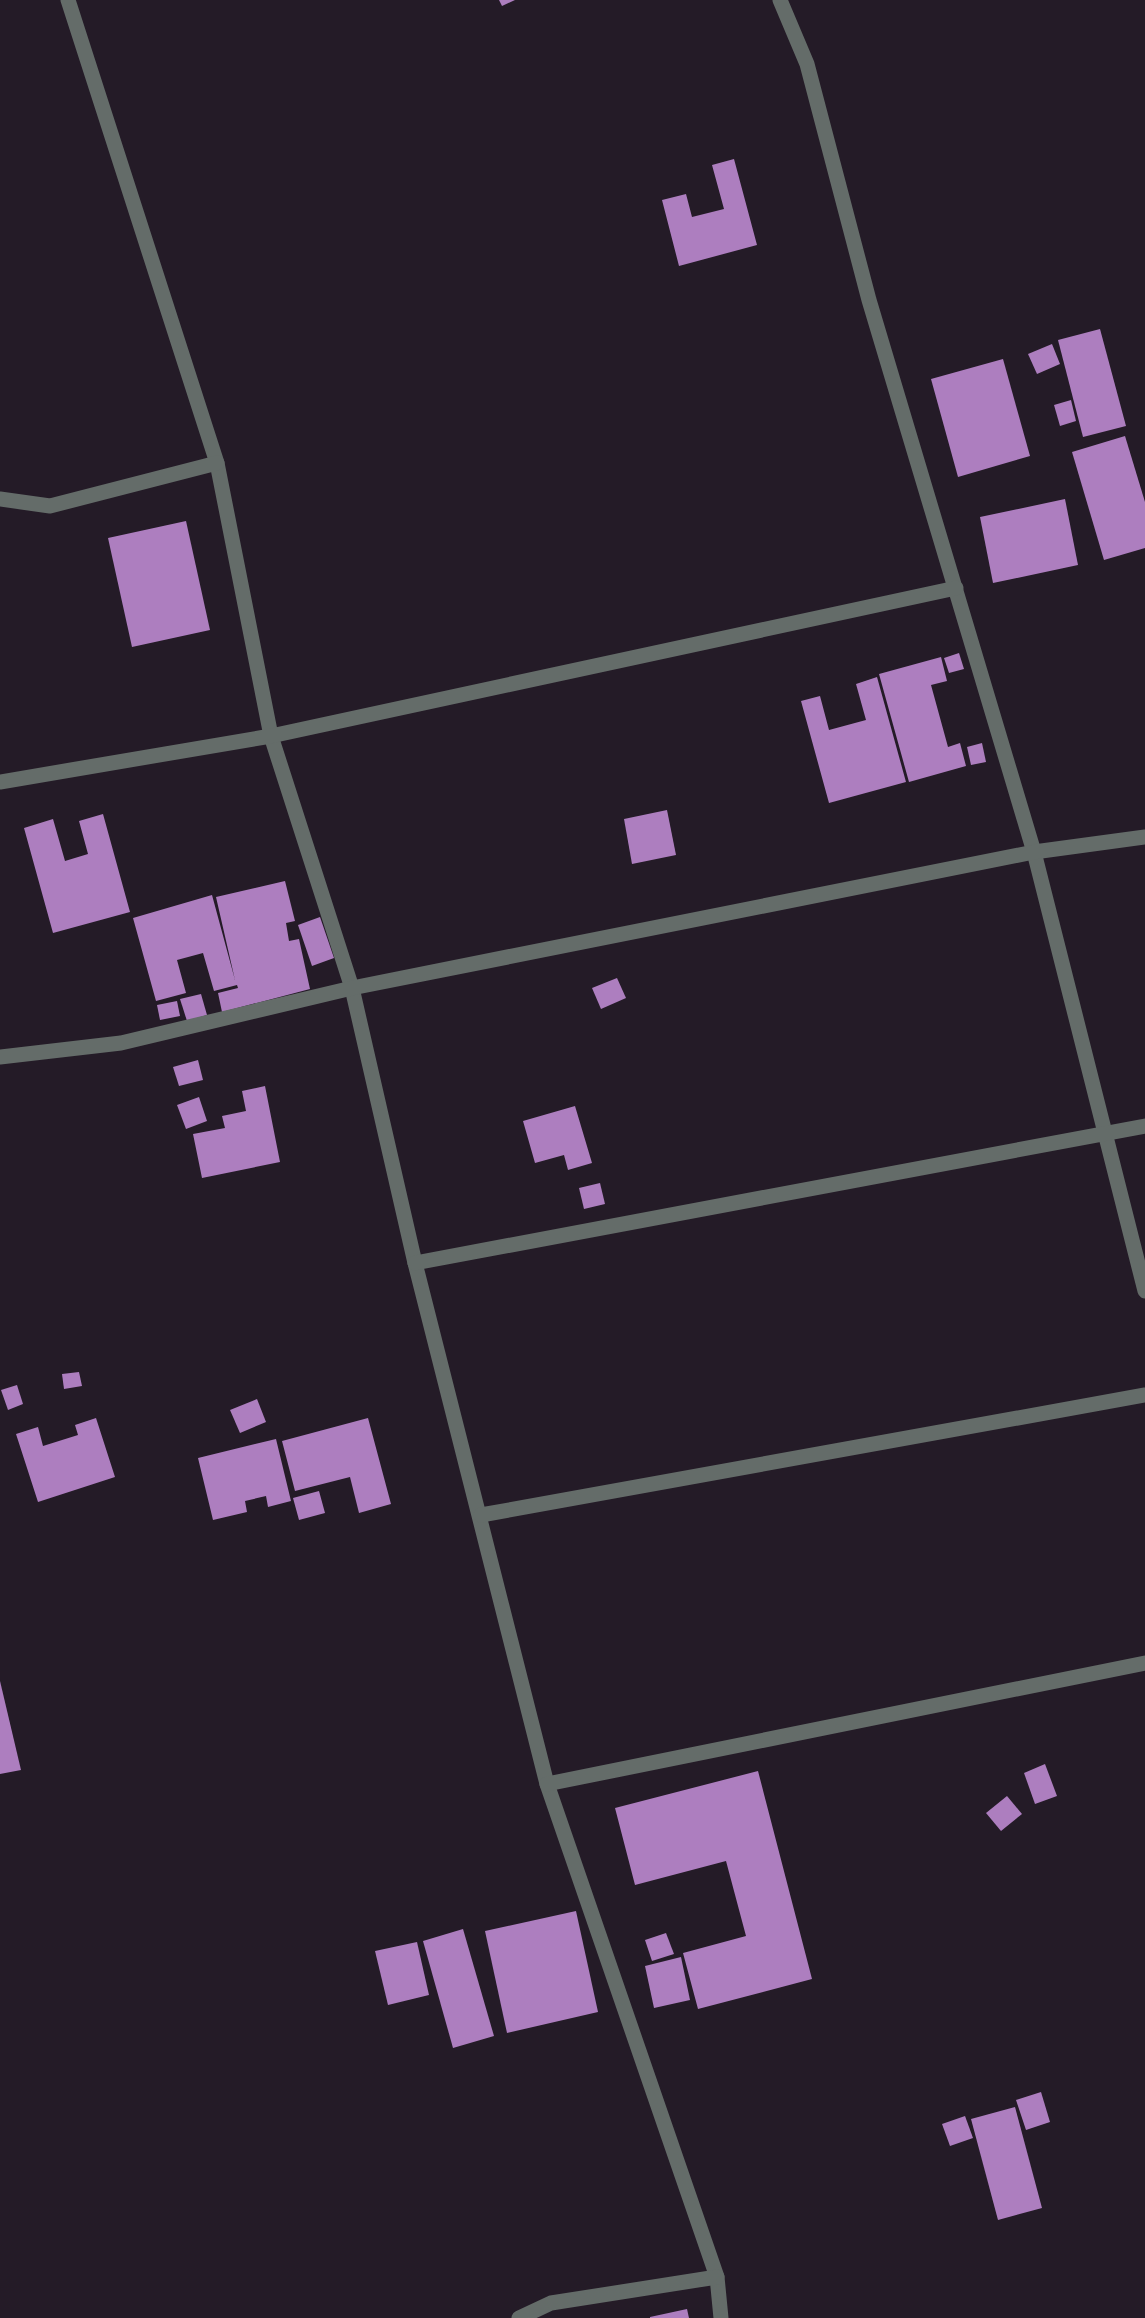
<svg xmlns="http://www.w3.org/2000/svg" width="1145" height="2318" font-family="Quicksand,sans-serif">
	<rect width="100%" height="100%" fill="#241b27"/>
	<g fill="#ad7ebf">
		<path d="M499,0H515L502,6Z"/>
		<path d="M734,159L757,245L679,266L662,200L686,194L692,217L724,209L712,165Z"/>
		<path d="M1100,329L1126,426L1083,437L1058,340Z"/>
		<path d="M1052,344L1060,364L1037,374L1028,354Z"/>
		<path d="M1003,359L1030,456L958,477L931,379Z"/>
		<path d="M1071,400L1076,421L1060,426L1054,405Z"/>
		<path d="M1125,436L1145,502V548L1104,560L1072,452Z"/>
		<path d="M1065,499L1078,565L993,583L980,517Z"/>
		<path d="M186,521L210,630L132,647L108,538Z"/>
		<path d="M959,653L964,669L949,673L944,658Z"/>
		<path d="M941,657L947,681L931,685L948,747L960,743L966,766L909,782L879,674Z"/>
		<path d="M877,677L906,782L829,803L801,701L820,696L829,730L866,720L856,684Z"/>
		<path d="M982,743L986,762L971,765L967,747Z"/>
		<path d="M667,810L676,855L632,864L624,819Z"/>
		<path d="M103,814L130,912L53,933L24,828L53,819L65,861L88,854L79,821Z"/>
		<path d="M285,881L295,921L286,923L289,941L299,939L310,989L222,1012L218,993L238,988L237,985L214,991L203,953L177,960L186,993L156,1001L133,918L212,895L235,980L216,897Z"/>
		<path d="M320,917L334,958L312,966L298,925Z"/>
		<path d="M617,978L626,998L601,1009L592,988Z"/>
		<path d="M201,994L207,1015L187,1021L180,999Z"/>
		<path d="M177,1001L180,1016L160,1020L157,1005Z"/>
		<path d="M198,1060L203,1080L179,1086L173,1067Z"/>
		<path d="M265,1086L280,1162L202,1178L193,1134L225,1128L222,1116L246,1111L242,1091Z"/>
		<path d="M199,1097L207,1121L186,1129L177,1105Z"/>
		<path d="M575,1106L592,1163L568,1170L564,1155L535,1163L523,1121Z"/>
		<path d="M600,1183L605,1204L584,1209L579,1188Z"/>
		<path d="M79,1372L82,1386L64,1389L62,1374Z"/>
		<path d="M17,1385L23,1404L8,1410L1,1390Z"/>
		<path d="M257,1399L266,1422L240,1433L230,1410Z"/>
		<path d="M96,1418L115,1477L38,1502L16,1434L38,1427L43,1446L78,1435L75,1425Z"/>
		<path d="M368,1418L391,1504L359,1513L350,1477L295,1491L282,1441Z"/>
		<path d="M276,1439L291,1501L268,1507L266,1496L245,1501L247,1512L213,1520L198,1458Z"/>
		<path d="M319,1491L325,1513L299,1520L293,1498Z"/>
		<path d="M0,1681L21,1770L0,1774Z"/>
		<path d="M1045,1764L1057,1796L1035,1804L1024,1773Z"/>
		<path d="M758,1771L812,1979L698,2009L683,1953L746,1936L726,1861L635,1885L615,1808Z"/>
		<path d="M1007,1796L1022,1814L1001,1831L986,1813Z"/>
		<path d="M576,1911L598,2012L507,2033L485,1931Z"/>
		<path d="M463,1929L494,2036L453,2048L423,1941Z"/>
		<path d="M666,1933L674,1954L652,1961L645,1940Z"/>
		<path d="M417,1942L429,1995L388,2005L375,1951Z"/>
		<path d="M681,1957L690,2000L654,2008L645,1966Z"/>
		<path d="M1041,2092L1050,2122L1026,2130L1016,2100Z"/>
		<path d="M1015,2107L1042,2208L998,2220L971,2119Z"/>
		<path d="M965,2116L973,2138L950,2146L942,2124Z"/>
		<path d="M687,2309L689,2318H650V2317Z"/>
	</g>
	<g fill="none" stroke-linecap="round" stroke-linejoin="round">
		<g stroke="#646c69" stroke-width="15">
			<path d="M68,0L217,463L271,736L352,988L415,1263L547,1784L717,2277L721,2318"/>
			<path d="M780,0L807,64L869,300L1034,852L1145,1291"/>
			<path d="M0,499L50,506L217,463"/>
			<path d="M0,782L271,736L956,588"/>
			<path d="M0,1057L121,1043L352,988L1034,852L1145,837"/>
			<path d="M415,1263L1145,1126"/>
			<path d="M481,1515L1145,1395"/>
			<path d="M547,1784L1145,1663"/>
			<path d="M519,2318L551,2303L717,2277"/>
		</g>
	</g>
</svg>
